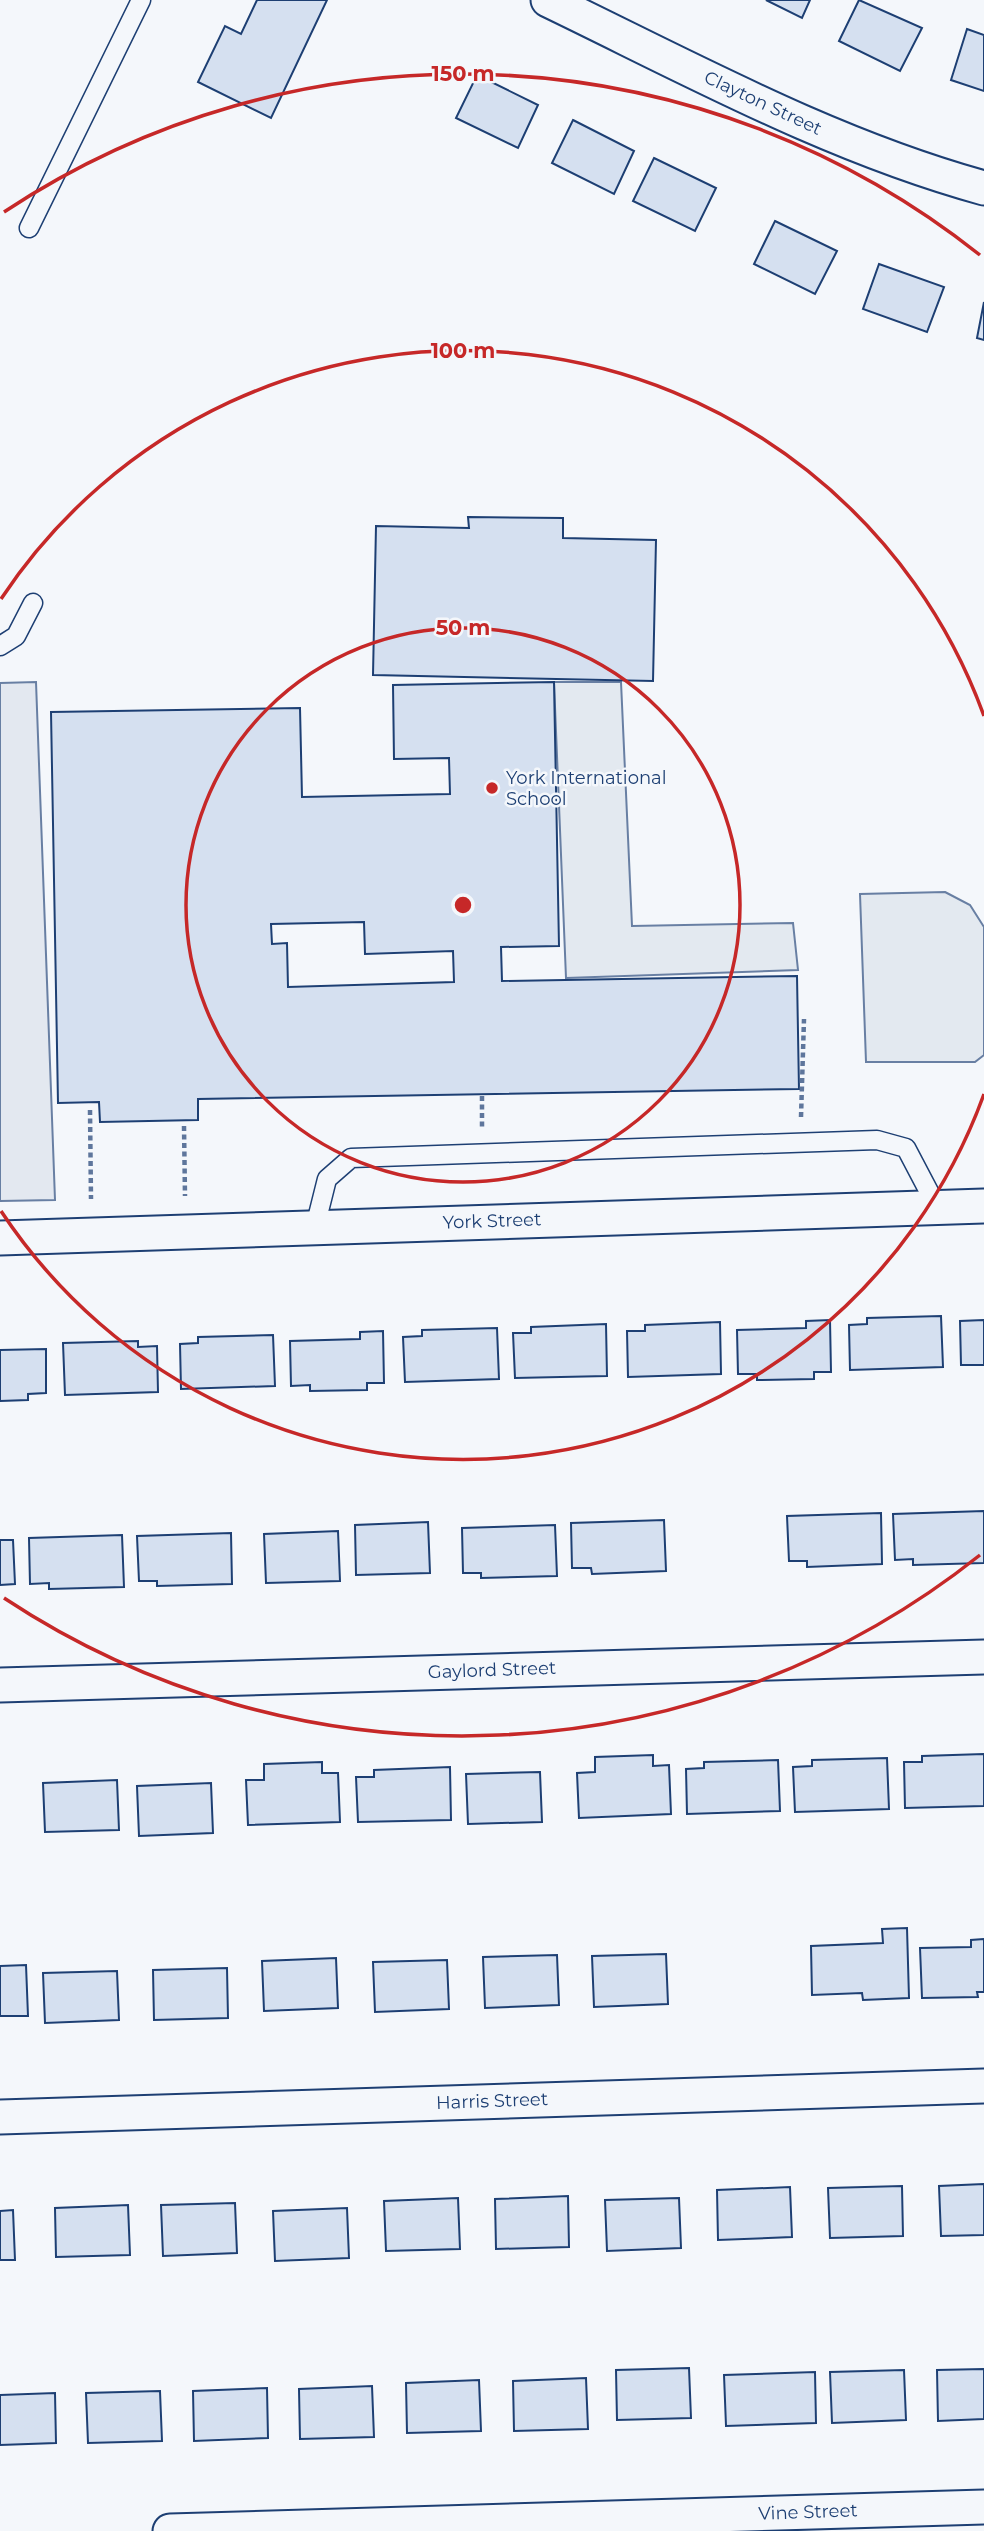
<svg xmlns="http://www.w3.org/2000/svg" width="984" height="2531" font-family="Montserrat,sans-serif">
	<rect width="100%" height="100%" fill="#f4f7fb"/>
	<g fill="#e3e9f0" stroke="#687fa3" stroke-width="2">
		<path d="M554,682H621L632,926L793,923L798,970L566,978Z"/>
		<path d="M945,892L970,905L984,927V1055L975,1062H866L860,894Z"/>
	</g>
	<path fill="#e3e8f0" stroke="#687fa3" stroke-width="2" d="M36,682L55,1200L0,1201V683Z"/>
	<g fill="#d5e0f0" stroke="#1d3f73" stroke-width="2" fill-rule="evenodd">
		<path d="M257,0H327L271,118L198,82L225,26L241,34Z"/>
		<path d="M766,0H810L802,18Z"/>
		<path d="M859,0L922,28L900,71L839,41Z"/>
		<path d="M967,29L984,35V91L951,80Z"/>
		<path d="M477,75L538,105L518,148L456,118Z"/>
		<path d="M573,120L634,151L614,194L552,163Z"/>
		<path d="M654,158L716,188L695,231L633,201Z"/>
		<path d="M775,221L837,251L815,294L754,264Z"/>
		<path d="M879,264L944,287L927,332L863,309Z"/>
		<path d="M984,302V340L977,338Z"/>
		<path d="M468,517L563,518V538L656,540L653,681L373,675L376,526L469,528Z"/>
		<path d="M554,682L559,946L501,947L502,981L797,976L799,1089L198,1099V1120L100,1122L99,1102L58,1103L51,712L300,708L302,797L450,794L449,758L394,759L393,685ZM364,922L365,954L453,951L454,982L288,987L287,943L272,944L271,924Z"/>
		<path d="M941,1316L943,1367L850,1370L849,1325L867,1324V1318Z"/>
		<path d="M830,1320L831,1372H814V1379L757,1380V1374H738L737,1330L806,1328V1321Z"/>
		<path d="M984,1320V1365H961L960,1321Z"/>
		<path d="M720,1322L721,1374L628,1377L627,1331H645V1325Z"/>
		<path d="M606,1324L607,1376L515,1378L513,1333H531V1327Z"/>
		<path d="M497,1328L499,1379L405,1382L403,1337L422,1336V1330Z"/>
		<path d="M383,1331L384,1383H367V1390L310,1391V1385L291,1386L290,1341L360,1339V1332Z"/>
		<path d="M273,1335L275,1386L181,1389L180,1344L198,1343V1337Z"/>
		<path d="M138,1341V1347L157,1346L158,1392L65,1395L63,1343Z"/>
		<path d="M46,1349V1393L28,1394V1400L0,1401V1350Z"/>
		<path d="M984,1511V1563L913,1565V1559L895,1560L893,1514Z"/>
		<path d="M881,1513L882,1564L807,1567V1561H789L787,1516Z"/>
		<path d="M664,1520L666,1571L592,1574L591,1568H572L571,1523Z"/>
		<path d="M428,1522L430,1573L356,1575L355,1525Z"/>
		<path d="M555,1525L557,1576L481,1578V1573H463L462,1528Z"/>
		<path d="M338,1531L340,1581L266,1583L264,1534Z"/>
		<path d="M231,1533L232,1584L157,1586V1581H139L137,1536Z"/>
		<path d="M122,1535L124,1587L49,1589V1583L30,1584L29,1538Z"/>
		<path d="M0,1540H13L15,1584L0,1585Z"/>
		<path d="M984,1754V1806L905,1808L904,1762H922V1756Z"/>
		<path d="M653,1755V1766L669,1765L671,1814L579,1818L577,1773L595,1772V1757Z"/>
		<path d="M887,1758L889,1809L795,1812L793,1767L812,1766V1760Z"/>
		<path d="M778,1760L780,1811L687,1814L686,1769L704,1768V1762Z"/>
		<path d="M322,1762V1773H338L340,1822L248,1825L246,1780H264V1764Z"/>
		<path d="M450,1767L451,1820L358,1822L356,1777H374V1770Z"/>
		<path d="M540,1772L542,1822L468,1824L466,1774Z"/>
		<path d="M117,1780L119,1830L45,1832L43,1783Z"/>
		<path d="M211,1783L213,1833L139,1836L137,1786Z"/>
		<path d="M907,1928L909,1998L863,2000L862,1993L812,1995L811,1946L883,1943L882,1929Z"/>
		<path d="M984,1939V1992H977L978,1997L922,1998L920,1948L971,1947V1940Z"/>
		<path d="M666,1954L668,2004L594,2007L592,1956Z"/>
		<path d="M557,1955L559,2005L485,2008L483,1957Z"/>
		<path d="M336,1958L338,2008L264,2011L262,1961Z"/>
		<path d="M447,1960L449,2009L375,2012L373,1962Z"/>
		<path d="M26,1965L28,2016H0V1966Z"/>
		<path d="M227,1968L228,2018L154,2020L153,1970Z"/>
		<path d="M117,1971L119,2020L45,2023L43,1973Z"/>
		<path d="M984,2184V2235L941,2236L939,2186Z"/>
		<path d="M902,2186L903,2236L830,2238L828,2188Z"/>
		<path d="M790,2187L792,2237L718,2240L717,2190Z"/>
		<path d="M568,2196L569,2247L496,2249L495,2199Z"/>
		<path d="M458,2198L460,2249L386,2251L384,2201Z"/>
		<path d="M679,2198L681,2248L607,2251L605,2200Z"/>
		<path d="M235,2203L237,2253L163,2256L161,2205Z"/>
		<path d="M128,2205L130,2255L56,2257L55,2208Z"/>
		<path d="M347,2208L349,2258L275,2261L273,2211Z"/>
		<path d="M13,2210L15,2260H0V2211Z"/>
		<path d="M689,2368L691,2418L617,2420L616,2370Z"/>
		<path d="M984,2369V2419L938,2421L937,2370Z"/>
		<path d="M904,2370L906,2420L832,2423L830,2372Z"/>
		<path d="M815,2372L816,2423L726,2426L724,2375Z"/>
		<path d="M586,2378L588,2429L514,2431L513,2381Z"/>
		<path d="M479,2380L481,2431L407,2433L406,2383Z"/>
		<path d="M372,2386L374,2437L300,2439L299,2389Z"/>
		<path d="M267,2388L268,2438L194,2441L193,2391Z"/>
		<path d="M160,2391L162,2441L88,2443L86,2393Z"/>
		<path d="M55,2393L56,2443L0,2445V2395Z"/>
	</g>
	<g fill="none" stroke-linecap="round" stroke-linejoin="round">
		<g stroke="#1d3f73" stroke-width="21">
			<g id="service">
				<path d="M29,228L141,0"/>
				<path d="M0,646L16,636L33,603"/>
				<path d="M315,1227L327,1179L351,1158L877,1140L906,1148L937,1207"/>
			</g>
		</g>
		<g stroke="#1d3f73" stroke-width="37">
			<g id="minor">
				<path d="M548,0C691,69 831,146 984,188"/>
				<path d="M0,1238L984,1206"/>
				<path d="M0,1685L984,1657"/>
				<path d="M0,2117L984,2086"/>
				<path d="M170,2531L984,2507"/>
			</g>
		</g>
		<g stroke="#5e769c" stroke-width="4.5" stroke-dasharray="5 3.5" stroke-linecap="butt">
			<path d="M482,1096V1127"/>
			<path d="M90,1110L91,1199"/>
			<path d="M801,1117L804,1019"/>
			<path d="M184,1126L185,1196"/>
		</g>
		<use href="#service" stroke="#f4f7fb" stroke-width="18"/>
		<use href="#minor" stroke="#f4f7fb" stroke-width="33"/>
	</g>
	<g fill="none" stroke="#c62828" stroke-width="3.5">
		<circle cx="463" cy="905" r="277"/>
		<path d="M984 1094A554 554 0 0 1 1 1211M1 599A554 554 0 0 1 984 716"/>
		<path d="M980 1555A831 831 0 0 1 4 1598M4 212A831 831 0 0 1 980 255"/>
	</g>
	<circle fill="#c62828" stroke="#f4f7fb" stroke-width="2.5" cx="492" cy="788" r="7"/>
	<g text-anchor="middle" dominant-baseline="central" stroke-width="5" stroke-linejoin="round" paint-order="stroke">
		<g font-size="18" fill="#1d3f73" stroke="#f4f7fb">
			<text transform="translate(763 103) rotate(25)">Clayton Street</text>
			<text transform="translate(492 1221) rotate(-2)">York Street</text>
			<text transform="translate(492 1670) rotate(-2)">Gaylord Street</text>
			<text transform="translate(492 2101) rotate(-2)">Harris Street</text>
			<text transform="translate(808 2512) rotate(-2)">Vine Street</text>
		</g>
		<g font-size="18" fill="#1d3f73" stroke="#f4f7fb" text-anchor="start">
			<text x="506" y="778">York International<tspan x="506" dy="21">School</tspan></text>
		</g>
	</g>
	<circle cx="463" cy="905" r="10" fill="#c62828" stroke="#f4f7fb" stroke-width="3.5"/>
	<g font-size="21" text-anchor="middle" font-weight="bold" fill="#c62828" stroke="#f4f7fb" stroke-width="5" stroke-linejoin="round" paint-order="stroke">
		<text x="463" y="81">150 m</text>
		<text x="463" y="358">100 m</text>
		<text x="463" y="635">50 m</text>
	</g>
</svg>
